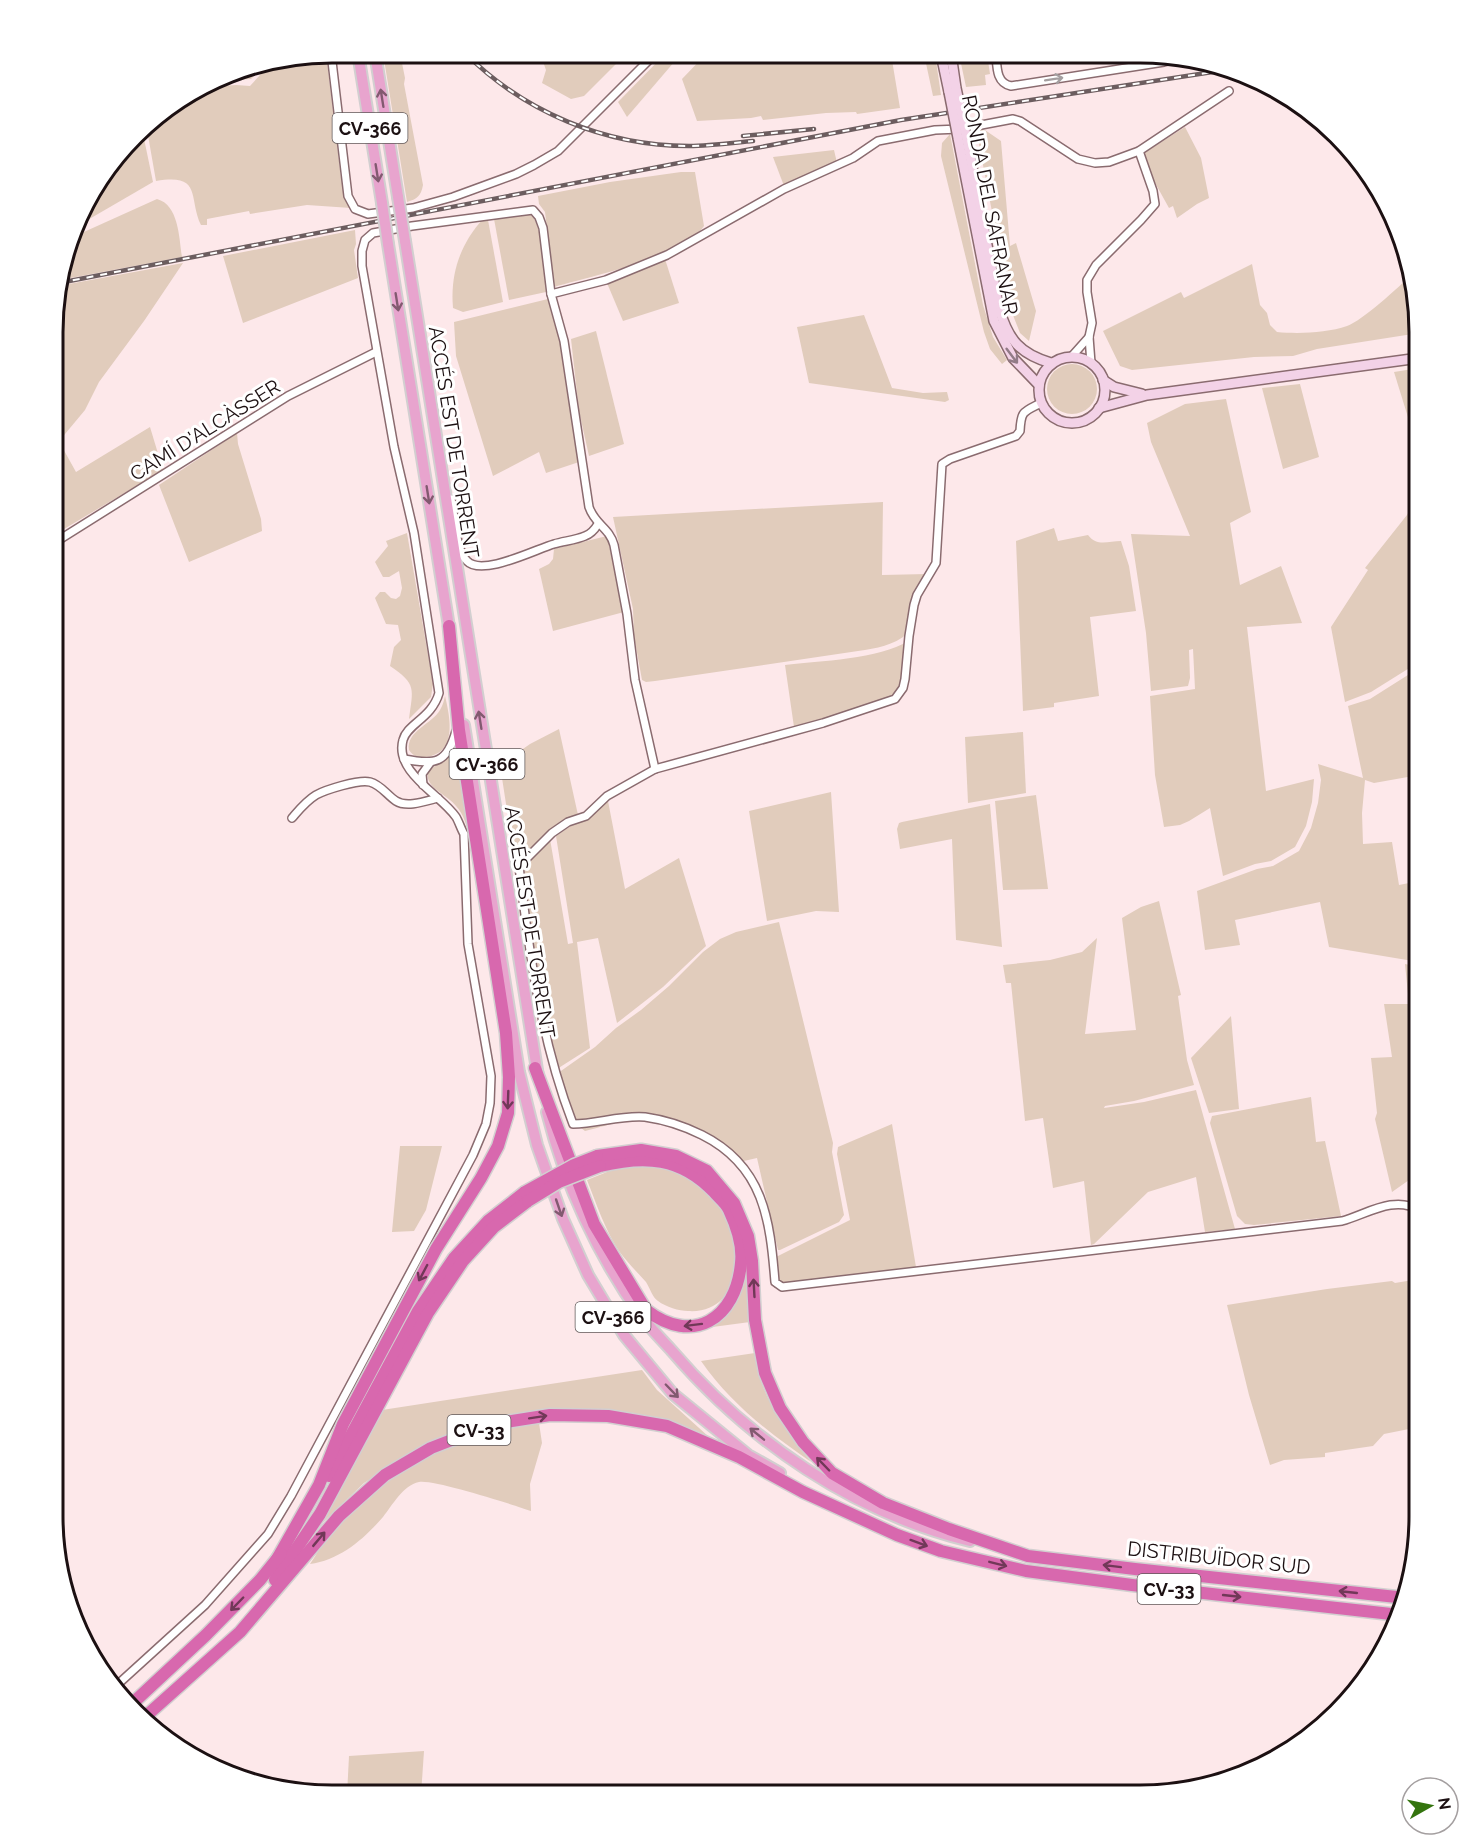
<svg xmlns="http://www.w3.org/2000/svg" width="1472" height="1848" font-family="Raleway,sans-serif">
	<rect width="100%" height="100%" fill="#fde8ea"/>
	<g fill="#e1ccbc">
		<path d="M326,53L341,178L351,208L307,205L250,214L249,211L207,219V225H201C188,198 203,173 156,181L146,124L208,87L236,85L250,86L271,63Z"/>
		<path d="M383,53H400L405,78L404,84L423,185C421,196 417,199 407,202Z"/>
		<path d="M540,53H627L584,96L571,99L542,83L546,70Z"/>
		<path d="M666,53L681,54L627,117L618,102Z"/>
		<path d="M706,54H891L900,108L857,114L856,112L826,113L763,120L761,116L751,118L697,121L682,79Z"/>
		<path d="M924,54H935L941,95L933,96Z"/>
		<path d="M959,54H987L990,74L985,75L986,85L966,87Z"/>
		<path d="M266,64L251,79L219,81L242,67Z"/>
		<path d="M1185,127L1201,158L1209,198L1197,204L1177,218L1173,206L1169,208L1154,181L1144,153Z"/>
		<path d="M982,128L1001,141L1010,246L1016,243L1036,311L1029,341L1020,333L1011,310L976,129Z"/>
		<path d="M142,129L153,182L79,225L90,193Z"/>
		<path d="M950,134L983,305L993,337L1007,360L1002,364L990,349L984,332L941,156L942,143Z"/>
		<path d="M834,150L837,163L784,186L773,157Z"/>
		<path d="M681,172H695L704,226C684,257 591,276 554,287L545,212L539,204L538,196L610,182Z"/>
		<path d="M157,199C179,205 179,238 182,257L60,280L75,236Z"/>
		<path d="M528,214L534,217L544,246L546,292L509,300L494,219Z"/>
		<path d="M482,220H488L503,302L463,312L453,308C450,274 460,245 482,220Z"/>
		<path d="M355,230L356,244L354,250L358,278L243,323L223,256Z"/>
		<path d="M665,259L679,303L623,321L607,283Z"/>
		<path d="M183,263L144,321L99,382L85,410L55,446V295L58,286Z"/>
		<path d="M1252,264L1260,305L1267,313L1270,325L1277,332C1298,334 1327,333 1347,326C1362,321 1399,287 1412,274L1419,333L1317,349L1293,356L1254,357L1132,370L1120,366L1103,331L1181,292L1184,298Z"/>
		<path d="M548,299L550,301L561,341L579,462L546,473L539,452L493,476L456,356L454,322Z"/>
		<path d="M864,315L892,388L923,393L947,392L949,400L945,402L809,383L797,327Z"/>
		<path d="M596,331L624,444L589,456L579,411L571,339Z"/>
		<circle cx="1072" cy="389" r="25"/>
		<path d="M1419,368V419L1411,427L1394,372Z"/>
		<path d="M1300,384L1319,457L1283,469L1262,388Z"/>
		<path d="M1226,399L1251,512L1230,523L1240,585L1281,566L1302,623L1247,627L1266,791L1314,779L1312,802L1306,826L1295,847L1271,861L1255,864L1223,876L1210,808L1189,821L1180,825L1164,827L1155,775L1150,696L1195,689L1193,649L1189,650L1190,678L1188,686L1151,691L1146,633L1131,534L1190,536L1151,442L1147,423L1185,404Z"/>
		<path d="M150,427L163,470L54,535L55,452L61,445L76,472Z"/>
		<path d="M237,433L238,444L261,519L262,531L189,562L159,485Z"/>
		<path d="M1418,495L1419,662L1371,692L1345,702L1331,627L1368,570L1365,568L1407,515Z"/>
		<path d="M883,502L882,575L927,574L908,633C893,646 877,648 858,651L655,681L646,682L642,680L634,636L633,609L613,517Z"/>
		<path d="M1054,528L1058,541L1088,535C1097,547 1108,541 1121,541L1129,566L1136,611L1090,617L1099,696L1054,703V707L1023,711L1016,541Z"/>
		<path d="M407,533L433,684L431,697L409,719C413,689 417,684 390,666L394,647L401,640L398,625L386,624L375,598L380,592H385L391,598L396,599L400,596L402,588L399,571L389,577H383L375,562L388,546L386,541Z"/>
		<path d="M607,536L624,612L553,631L539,569L549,564L553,559L554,549Z"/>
		<path d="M908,641C905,656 906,679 897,692C887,706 814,721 794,727L785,665C819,661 880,659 908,641Z"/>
		<path d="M1419,668V775L1374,783L1365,780L1362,813L1363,844L1392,842L1399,885L1419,881V962L1329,947L1320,902L1235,920L1240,945L1205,950L1197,891L1257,869L1273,866L1299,851L1311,828L1318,803L1321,780L1318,764L1363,778L1348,706L1370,699Z"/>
		<path d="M445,696C450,717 458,753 426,757C418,758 413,756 409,750C406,731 432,724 440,710C443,705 444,700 445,696Z"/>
		<path d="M559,729L578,815L542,839L515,862L500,765L530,744Z"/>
		<path d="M1023,732L1026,793L968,803L965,737Z"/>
		<path d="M456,747L470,836C466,826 464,814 456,806C447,794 424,788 428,771L449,756Z"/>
		<path d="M831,792L839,912L816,911L767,921L749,811Z"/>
		<path d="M1036,795L1048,889L1003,890L995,801Z"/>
		<path d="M608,801L625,889L679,858L706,946L663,987L617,1023L598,938L577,942L590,1048L557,1069C546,1015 533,961 527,907C526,894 521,877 525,865C528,855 542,846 550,839L568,944L573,943L556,836Z"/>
		<path d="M990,804L1002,947L956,940L952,839L900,849L897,829L899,823L902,822Z"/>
		<path d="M1159,901L1181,995L1178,996L1187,1060L1194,1085L1134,1101L1105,1106L1104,1108L1144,1102L1196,1090L1235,1229L1205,1232L1196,1177L1148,1192L1094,1244L1091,1245L1084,1181L1053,1188L1043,1118L1025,1121L1011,983H1006L1003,965L1050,960L1082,952L1097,938L1085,1034L1136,1030L1122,918L1141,907Z"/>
		<path d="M779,922L833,1143L832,1152L844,1215L839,1222L780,1250H778L757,1158L735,1163C706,1136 666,1118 626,1121C612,1123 598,1128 585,1131L576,1124L558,1073L595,1047L616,1028L641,1010L669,986L703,952L720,939L736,932Z"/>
		<path d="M1405,964L1419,967V1173L1392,1192L1375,1119L1377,1113L1371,1058L1392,1057L1384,1004H1409Z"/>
		<path d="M1231,1016L1239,1109L1209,1113L1191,1058Z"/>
		<path d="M1311,1097L1316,1142L1325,1141L1341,1216L1254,1225L1245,1224L1237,1216L1210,1123L1212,1116Z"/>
		<path d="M892,1124L916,1267L812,1280L774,1288V1258L850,1220L837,1154L838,1147Z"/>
		<path d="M400,1146H442L426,1210L414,1231L392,1232Z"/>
		<path d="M642,1165C653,1167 667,1167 678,1171C701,1181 725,1207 732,1231C743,1266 733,1314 688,1311C679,1311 666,1307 658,1301C652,1297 650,1288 646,1282C637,1272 627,1262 619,1251C605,1230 596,1203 587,1180L612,1170Z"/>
		<path d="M747,1274L750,1322L705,1328C731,1320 740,1297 747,1274Z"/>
		<path d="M1419,1279V1427L1384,1434L1373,1446L1325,1453V1457L1284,1460L1270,1465L1249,1395L1227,1305L1327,1289L1392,1281L1395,1283Z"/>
		<path d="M755,1353C759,1396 786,1430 811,1462C769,1433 730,1403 701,1361Z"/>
		<path d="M642,1370L657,1390L709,1437L677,1425L555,1410L419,1448L364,1483L315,1530L382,1410Z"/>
		<path d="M539,1423L542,1443L530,1484L531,1511C514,1505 433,1479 419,1482C403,1485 392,1506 383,1517C364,1539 340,1560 310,1564C317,1554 323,1542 330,1532C341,1519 354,1508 367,1497C418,1454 474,1432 539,1423Z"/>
		<path d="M424,1751L421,1795H347L349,1756Z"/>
	</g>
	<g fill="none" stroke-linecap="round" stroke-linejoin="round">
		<g stroke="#8a6b6f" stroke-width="10">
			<g id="street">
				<path d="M331,53L348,196L355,209L368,214L413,208L453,197L516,174L534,165L558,151L656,53"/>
				<path d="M996,54C997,67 996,83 1011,86L1164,62L1182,57"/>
				<path d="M1133,55L1134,66"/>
				<path d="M551,294L606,280L667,255L784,189L853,158L878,141L935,130L960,129L1013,119L1020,121L1078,159L1095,163L1109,162L1139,151L1229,91"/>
				<path d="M1072,356L1089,337"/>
				<path d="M1091,363L1089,337L1092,323L1087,292V280L1096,265L1141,220L1155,204L1153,191L1139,151"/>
				<path d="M1041,403C1023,412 1021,411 1020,431L1016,436L950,459L942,464L936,563L917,595L914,605L909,636L905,679L903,688L895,699L823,723L655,769L607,796L586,816L568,822L552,833L519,866C529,953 541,1041 573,1124C597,1124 620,1115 645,1117C666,1120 684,1126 702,1135C764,1166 770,1220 775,1282L782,1287L1342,1221C1367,1214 1394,1195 1419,1210"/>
				<path d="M451,499C455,516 455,549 467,561C482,577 536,549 554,544C564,541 576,540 585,536C591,534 595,529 598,524"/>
				<path d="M54,543L288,396L376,352"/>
				<path d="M404,759C435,765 447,764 456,731"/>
				<path d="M423,785L422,774L430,763"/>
				<path d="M292,818C299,810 306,801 316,795C325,790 359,779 370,782C381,785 387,795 396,801C407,808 426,801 438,798"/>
				<path d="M117,1685L205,1605L268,1534L291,1496L473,1155L486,1124L490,1103L491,1076L468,944L464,834C461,829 459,822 456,817C441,795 394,772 403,740C407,724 432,718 439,693L414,533L394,447L362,266V251L365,240L373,233L412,226L533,210L539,217L543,228L551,294L564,341L589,507C595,525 609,527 614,545L627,614L635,680L655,769"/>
			</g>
		</g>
		<g stroke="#8a6b6f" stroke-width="12">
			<g id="secondary">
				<path d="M941,54L949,92"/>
				<path d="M951,54L956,88"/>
				<path d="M966,135L999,308C1008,340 1020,354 1051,363"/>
				<path d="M958,138L994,321L1013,358L1039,385"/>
				<circle cx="1072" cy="390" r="33"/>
				<path d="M1103,380L1114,387L1142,394"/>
				<path d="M1099,408L1147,395L1419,358"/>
			</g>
		</g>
		<g stroke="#d2cfd0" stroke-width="14">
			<g id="primary">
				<path d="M358,53L382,203"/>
				<path d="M375,53L398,197"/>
				<path d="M405,241L538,1076"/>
				<path d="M388,244L450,633"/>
				<path d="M464,725L519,1072L537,1145L563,1219L588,1275L624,1335L673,1394L748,1455L780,1473"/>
				<path d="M547,1112C565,1184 598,1256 642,1317C651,1329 662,1340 672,1351C749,1441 854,1513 970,1541"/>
			</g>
		</g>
		<g stroke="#d2cfd0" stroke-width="15">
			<g id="highway">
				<path d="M535,1068L594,1224L646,1310C693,1346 736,1319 741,1263C743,1246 736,1225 729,1210C726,1203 719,1198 714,1192C681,1157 645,1155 600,1166"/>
				<path d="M597,1156L641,1150L676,1156L707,1171L734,1203L748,1236L752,1261L755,1320L765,1373L780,1408L803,1442L832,1473L883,1503L949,1529L1028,1556L1135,1569L1406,1598"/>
				<path d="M329,1476L418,1311L454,1258L488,1221L525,1192"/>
				<path d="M276,1561L319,1485L343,1424L436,1249L481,1178L498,1146L508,1113L509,1077L506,1033L459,730L449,626"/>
				<path d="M275,1580L320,1514L428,1313L463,1261L494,1227L528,1201"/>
				<path d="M134,1702L206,1635L260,1580L281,1554"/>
				<path d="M146,1716L240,1632L339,1516L385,1475L431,1448L493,1424L550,1415L608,1416L667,1426L739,1457L803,1492L897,1535L941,1551L1026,1571L1132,1585L1400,1615"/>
			</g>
		</g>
		<use href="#street" stroke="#fff" stroke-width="7"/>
		<use href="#secondary" stroke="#f3d2e7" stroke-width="9"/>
		<use href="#primary" stroke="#e8a4ce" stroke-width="10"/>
		<use href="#highway" stroke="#d868ae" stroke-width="12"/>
		<g stroke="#6c5d5f" stroke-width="4.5">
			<g id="rail">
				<path d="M465,53C524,112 605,146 689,146C710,146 732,143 753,141"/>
				<path d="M743,136L814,129"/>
				<path d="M59,283L901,120L1219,71"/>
			</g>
		</g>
		<use href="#rail" stroke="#fff" stroke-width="2" stroke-dasharray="7" stroke-linecap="butt"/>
		<g stroke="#8a6b6f" stroke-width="12" stroke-linecap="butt">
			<g id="secondary-bridge">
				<path d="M956,88L966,135"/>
				<path d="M949,92L958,138"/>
			</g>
		</g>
		<g stroke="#d2cfd0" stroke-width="14" stroke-linecap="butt">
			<g id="primary-bridge">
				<path d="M398,197L405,241"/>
				<path d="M382,203L388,244"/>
			</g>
		</g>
		<g stroke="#d2cfd0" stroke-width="15" stroke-linecap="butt">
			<g id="highway-bridge">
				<path d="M525,1192L574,1165L597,1156"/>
				<path d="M528,1201L559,1182L600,1166"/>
			</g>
		</g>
		<use href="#secondary-bridge" stroke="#f3d2e7" stroke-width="9"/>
		<use href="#primary-bridge" stroke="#e8a4ce" stroke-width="10"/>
		<use href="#highway-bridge" stroke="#d868ae" stroke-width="12"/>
	</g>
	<defs><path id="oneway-shaft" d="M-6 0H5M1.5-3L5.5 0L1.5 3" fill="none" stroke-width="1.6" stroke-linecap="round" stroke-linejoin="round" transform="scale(1.5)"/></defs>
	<use stroke="#a49fa0" href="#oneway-shaft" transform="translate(1054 79) rotate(-9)"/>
	<g stroke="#825a70">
		<use href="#oneway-shaft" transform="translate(382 98) rotate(-99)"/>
		<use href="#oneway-shaft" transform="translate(377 173) rotate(81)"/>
		<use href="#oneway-shaft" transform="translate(397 302) rotate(81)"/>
		<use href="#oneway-shaft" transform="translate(428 495) rotate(81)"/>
		<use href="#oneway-shaft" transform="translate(480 720) rotate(-99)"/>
		<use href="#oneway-shaft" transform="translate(559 1208) rotate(71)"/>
		<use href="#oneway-shaft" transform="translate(672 1391) rotate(46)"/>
		<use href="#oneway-shaft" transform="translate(757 1434) rotate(-141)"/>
	</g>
	<use stroke="#927b87" href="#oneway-shaft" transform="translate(1012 356) rotate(53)"/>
	<g stroke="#713858">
		<use href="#oneway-shaft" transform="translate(508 1100) rotate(92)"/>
		<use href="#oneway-shaft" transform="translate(423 1273) rotate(118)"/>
		<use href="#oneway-shaft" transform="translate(754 1288) rotate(-93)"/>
		<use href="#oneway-shaft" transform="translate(693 1325) rotate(173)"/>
		<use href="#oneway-shaft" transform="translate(538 1417) rotate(-9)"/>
		<use href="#oneway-shaft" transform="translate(823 1464) rotate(-134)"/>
		<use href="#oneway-shaft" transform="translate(319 1539) rotate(-50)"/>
		<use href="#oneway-shaft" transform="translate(919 1543) rotate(20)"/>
		<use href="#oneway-shaft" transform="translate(998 1564) rotate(14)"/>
		<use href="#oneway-shaft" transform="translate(1112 1566) rotate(-173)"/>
		<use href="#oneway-shaft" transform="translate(1348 1592) rotate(-174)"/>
		<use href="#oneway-shaft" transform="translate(1232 1596) rotate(6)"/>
		<use href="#oneway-shaft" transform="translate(237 1604) rotate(134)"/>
	</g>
	<g text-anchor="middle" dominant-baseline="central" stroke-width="6" stroke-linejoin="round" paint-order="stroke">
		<g fill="#fff" stroke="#605859" stroke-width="1.5">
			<rect x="332.5" y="113" width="75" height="30" rx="4.5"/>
			<rect x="449.5" y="749" width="75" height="30" rx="4.5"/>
			<rect x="575.5" y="1302" width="75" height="30" rx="4.5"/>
			<rect x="447.5" y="1415" width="63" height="30" rx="4.5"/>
			<rect x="1137.5" y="1574" width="63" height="30" rx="4.5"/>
		</g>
		<g font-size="18" font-weight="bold" fill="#1c1012">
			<text x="370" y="128">CV-366</text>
			<text x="487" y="764">CV-366</text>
			<text x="613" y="1317">CV-366</text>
			<text x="479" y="1430">CV-33</text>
			<text x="1169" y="1589">CV-33</text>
		</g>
		<g font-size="20" fill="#1c1012" stroke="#fff">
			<text transform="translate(990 205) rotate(79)">RONDA DEL SAFRANAR</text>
			<text transform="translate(205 430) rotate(-32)">CAMÍ D'ALCÀSSER</text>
			<text transform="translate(454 442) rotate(81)">ACCÉS EST DE TORRENT</text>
			<text transform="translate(530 922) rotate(81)">ACCÉS EST DE TORRENT</text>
			<text transform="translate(1219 1558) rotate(6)">DISTRIBUÏDOR SUD</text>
		</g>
	</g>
	<path d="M0 0H1472V1848H0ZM332 63H1140A269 269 0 0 1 1409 332V1516A269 269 0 0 1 1140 1785H332A269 269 0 0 1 63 1516V332A269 269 0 0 1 332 63Z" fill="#fff" fill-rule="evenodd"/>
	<path fill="none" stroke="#1c1012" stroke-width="3" d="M332 63H1140A269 269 0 0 1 1409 332V1516A269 269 0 0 1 1140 1785H332A269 269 0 0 1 63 1516V332A269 269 0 0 1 332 63Z"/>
	<g transform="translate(1430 1806) rotate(81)"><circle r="28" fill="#ffffff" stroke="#a49fa0" stroke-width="1.5"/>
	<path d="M0-4.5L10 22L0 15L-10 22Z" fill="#34740e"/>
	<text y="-9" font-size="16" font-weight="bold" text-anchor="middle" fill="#1c1012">N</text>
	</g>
</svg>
